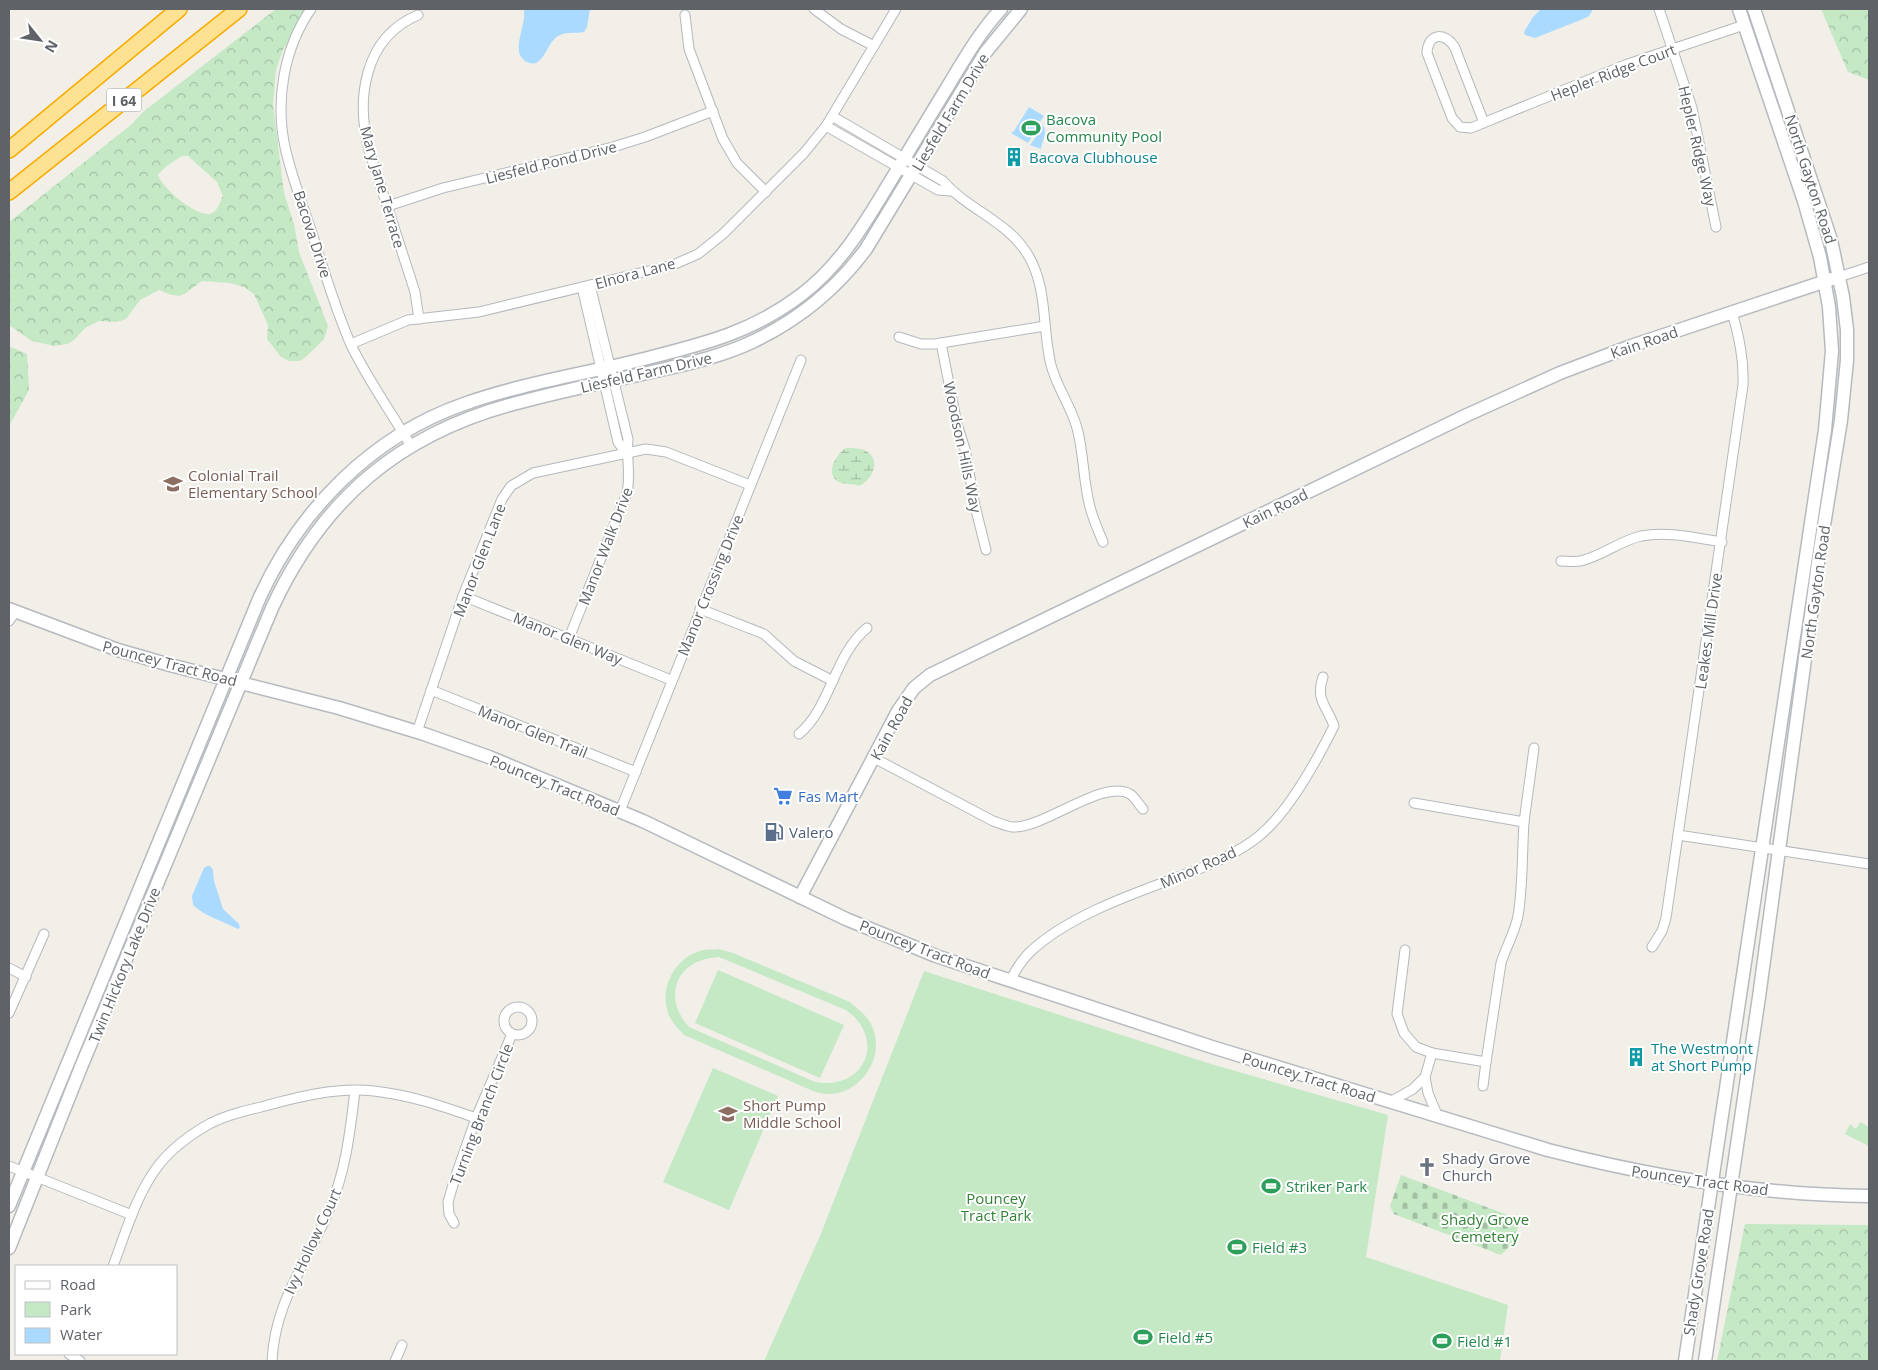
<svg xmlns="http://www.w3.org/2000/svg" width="1878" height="1370" font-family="'Open Sans',sans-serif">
	<defs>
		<pattern id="forest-crowns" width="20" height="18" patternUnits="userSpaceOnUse" patternTransform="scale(1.25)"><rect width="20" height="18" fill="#c5e8c5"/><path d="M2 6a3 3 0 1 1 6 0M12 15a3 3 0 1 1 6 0" fill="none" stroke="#a3c0a4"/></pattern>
		<pattern id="wetland-marsh" width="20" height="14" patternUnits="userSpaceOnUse" patternTransform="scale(1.25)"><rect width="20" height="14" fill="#c5e8c5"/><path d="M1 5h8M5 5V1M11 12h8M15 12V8" fill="none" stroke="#a3c0a4"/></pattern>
		<pattern id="cemetery-stones" width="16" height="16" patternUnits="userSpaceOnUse" patternTransform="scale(1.25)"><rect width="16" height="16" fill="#c5e8c5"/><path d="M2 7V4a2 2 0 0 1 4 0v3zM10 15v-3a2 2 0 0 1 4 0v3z" fill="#a3c0a4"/></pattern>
	</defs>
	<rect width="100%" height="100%" fill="#f1efe8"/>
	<g fill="url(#forest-crowns)" fill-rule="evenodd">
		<path d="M276,9H306L282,52L276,70L273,105L284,193L294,224L299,252L328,326L324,339L307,356L300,361H289L281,357L267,339L268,325L254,294L244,287L230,283L202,281C182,295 183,301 159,290L140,300L126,319L117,322L99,321L85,328L74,340L67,344L54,346L32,341L9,325V222L132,124L143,112ZM182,156H188L217,182L223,196C220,202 218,210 212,213C199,220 159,186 158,174L168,165Z"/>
		<path d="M1821,9H1869V80L1848,72Z"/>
		<path d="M11,347L27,354L29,390L9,426V349Z"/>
		<path d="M1745,1224L1869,1225V1361H1717Z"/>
	</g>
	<path fill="url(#wetland-marsh)" d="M846,448C854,448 863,448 869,453C881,463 870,482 859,486C852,483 845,485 839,482C824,475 836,454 846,448Z"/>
	<path fill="url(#cemetery-stones)" d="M1401,1175L1521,1220L1512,1244L1501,1255L1394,1214L1390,1206Z"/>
	<g fill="#c5e8c5" fill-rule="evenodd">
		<path d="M719,949L733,953L850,1002C858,1009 866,1015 871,1024C887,1055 862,1094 828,1094C823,1094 818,1092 813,1091L684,1035C677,1027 669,1020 667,1009C660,984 678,955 704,950C709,949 714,950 719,949ZM719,957L846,1010C887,1039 865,1091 815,1082L689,1027C661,996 677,959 719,957Z"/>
		<path d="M718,970L844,1025L820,1078L695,1023Z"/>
		<path d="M924,971L1211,1064L1388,1115L1366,1257L1508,1305L1500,1361H764L820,1236Z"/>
		<path d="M713,1068L778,1096L729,1210L663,1182Z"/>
		<path d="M1860,1122L1869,1127V1146L1845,1134L1850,1124L1856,1129Z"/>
	</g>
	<g fill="#aadaff">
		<path d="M524,9H590L587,27L584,32C575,34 567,31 558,36C546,42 544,72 525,61C522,58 519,55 519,51C517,39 526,23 524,9Z"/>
		<path d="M1541,9H1593L1589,16L1583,19L1535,38L1525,35L1524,32L1533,17Z"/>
		<path d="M1029,107L1044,116L1040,122C1050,131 1042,139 1041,149L1030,145L1040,131L1038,128L1028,143L1011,133L1014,131Z"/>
		<path d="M207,866H210L213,870L214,881L223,909L239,924L240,927L238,929C223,921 206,917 193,905L192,896L204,868Z"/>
	</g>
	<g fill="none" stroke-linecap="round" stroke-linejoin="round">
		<g stroke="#b5b8bc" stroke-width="11">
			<g id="street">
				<path d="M311,9C284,48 275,100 285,147C291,175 302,203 311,230C323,268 335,308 351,345C368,380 391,412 411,446"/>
				<path d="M814,9L841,29L874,46"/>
				<path d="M1659,9L1692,108L1716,227"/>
				<path d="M418,15C363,38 356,100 369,150L415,292L419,319"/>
				<path d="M685,15L689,49L723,139L737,163L766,192"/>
				<path d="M832,116L943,181C968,210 1008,221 1028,255C1048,288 1042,329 1051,365C1057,388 1071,406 1077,428C1084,454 1083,481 1090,507C1093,519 1098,530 1103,542"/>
				<path d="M1484,123L1455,48C1446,32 1428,32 1427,53L1452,118L1460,127L1471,128L1625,65L1744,25"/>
				<path d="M826,126L938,190L951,191"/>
				<path d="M388,206L443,188L613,147L645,137L713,111"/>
				<path d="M1839,277L1869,267"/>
				<path d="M582,287L618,442L626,453"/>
				<path d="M899,337L921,344H935L1045,326"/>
				<path d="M941,343L957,424L965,449L975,506L986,550"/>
				<path d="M351,344L408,320L479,312L673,265L698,254L723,234L804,153L826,126L896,9"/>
				<path d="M1561,561C1567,561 1574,562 1580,561C1601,557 1619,541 1641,536C1668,531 1695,538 1722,542"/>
				<path d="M463,596L671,680"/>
				<path d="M700,609L764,634L794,661L833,681"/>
				<path d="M9,621L16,611"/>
				<path d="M569,638L627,493C631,474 626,457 628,439L590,285"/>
				<path d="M431,690L636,772"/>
				<path d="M417,732L463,596L502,499L511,486L533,473L646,449L666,452L750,485"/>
				<path d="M799,734C831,707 834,655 867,628"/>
				<path d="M874,758L993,821C999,823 1006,826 1012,827C1044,829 1103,778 1130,794C1135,797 1139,805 1143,809"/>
				<path d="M1414,803L1524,822C1522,852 1523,887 1518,916C1515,932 1506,947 1501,963L1486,1062L1432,1053L1425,1077L1428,1093L1438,1117"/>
				<path d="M620,811L801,360"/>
				<path d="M1524,822L1534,748"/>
				<path d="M1678,835L1869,864"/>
				<path d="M1652,947L1662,931L1666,918L1743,385C1744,359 1739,337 1732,312"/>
				<path d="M1405,950L1397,1014L1404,1033L1416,1047L1432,1053"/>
				<path d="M9,968L26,977"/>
				<path d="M1010,981C1015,971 1021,961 1029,953C1068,915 1138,892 1189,873C1214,863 1238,853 1259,836C1289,812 1317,760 1334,726C1327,706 1315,700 1323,677"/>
				<circle cx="518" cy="1021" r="14"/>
				<path d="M9,1013L44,934"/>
				<path d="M1483,1086L1486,1062"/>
				<path d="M1390,1102L1413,1089L1425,1077"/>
				<path d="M9,1166L132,1215"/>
				<path d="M454,1223L449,1214L448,1202L455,1178L476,1118L512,1034"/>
				<path d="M113,1266C126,1232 136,1195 158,1166C172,1148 191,1134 211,1123C227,1115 244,1111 261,1107C297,1097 336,1087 374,1091C410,1095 442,1106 476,1118"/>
				<path d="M69,1354L80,1361"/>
				<path d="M272,1361C275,1300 307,1264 329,1210C346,1171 350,1132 355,1091"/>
				<path d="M395,1361L402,1345"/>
			</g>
		</g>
		<g stroke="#b6babf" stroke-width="15">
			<g id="secondary">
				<path d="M9,609L118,650L170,665L339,708L424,734L489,757L643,821L846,919L936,956L1212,1047L1548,1150C1653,1177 1761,1195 1869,1196"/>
				<path d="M800,897L898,711L914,688L930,675L1467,415L1560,373L1631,346L1832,279"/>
				<path d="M9,1206L259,599C299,510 372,436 464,404C523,383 584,374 644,359C703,344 751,333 801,295C838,267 861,230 885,190C905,157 925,124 945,91C962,63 978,34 1001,9"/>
				<path d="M9,1248L81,1067L272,608C322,500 398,435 513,404C560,391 609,381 656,371C690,363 723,356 754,341C798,320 837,288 866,249L985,53L1021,9"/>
				<path d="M1685,1361L1825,430L1832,351L1829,307L1820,257L1804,201L1739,9"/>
				<path d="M1705,1361L1759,997L1819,556L1841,420L1847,360V330L1843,297L1831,240L1754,9"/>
			</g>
		</g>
		<g stroke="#f9ab00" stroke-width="18">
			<g id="highway">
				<path d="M9,150L179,9"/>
				<path d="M9,192L239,9"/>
			</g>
		</g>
		<use href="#street" stroke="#fff" stroke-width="9"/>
		<use href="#secondary" stroke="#fff" stroke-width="12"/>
		<use href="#highway" stroke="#fde293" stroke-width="15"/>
	</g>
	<defs>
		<g id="stadium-bare" transform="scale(1.5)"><path d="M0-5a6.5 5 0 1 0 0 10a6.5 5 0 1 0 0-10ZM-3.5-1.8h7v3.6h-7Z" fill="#2e9e5b" stroke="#fff" stroke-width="2.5" paint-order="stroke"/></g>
		<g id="building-bare" transform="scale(1.5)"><path d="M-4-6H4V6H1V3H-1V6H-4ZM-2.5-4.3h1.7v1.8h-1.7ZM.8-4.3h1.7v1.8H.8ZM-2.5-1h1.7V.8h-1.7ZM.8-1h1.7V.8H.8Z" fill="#0f9aa8" stroke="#fff" stroke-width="2.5" paint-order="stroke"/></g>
		<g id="school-bare" transform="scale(1.5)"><path d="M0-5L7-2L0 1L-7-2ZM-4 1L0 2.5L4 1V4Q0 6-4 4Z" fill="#8d6e63" stroke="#fff" stroke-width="2.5" paint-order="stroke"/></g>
		<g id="supermarket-bare" transform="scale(1.5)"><path d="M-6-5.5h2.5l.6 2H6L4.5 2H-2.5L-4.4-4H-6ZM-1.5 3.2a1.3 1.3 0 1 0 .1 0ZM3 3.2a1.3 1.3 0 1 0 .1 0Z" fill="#3f7fe0" stroke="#fff" stroke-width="2.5" paint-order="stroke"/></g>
		<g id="fuel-bare" transform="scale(1.5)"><path d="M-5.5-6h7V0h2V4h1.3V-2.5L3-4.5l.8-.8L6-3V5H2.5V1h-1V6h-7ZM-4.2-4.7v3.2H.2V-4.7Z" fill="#5c6f8a" stroke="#fff" stroke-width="2.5" paint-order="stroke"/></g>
		<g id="church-bare" transform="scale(1.5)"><path d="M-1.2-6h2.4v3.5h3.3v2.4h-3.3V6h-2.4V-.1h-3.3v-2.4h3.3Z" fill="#6b7280" stroke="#fff" stroke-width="2.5" paint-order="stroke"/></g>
	</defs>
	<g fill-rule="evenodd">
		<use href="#stadium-bare" x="1031" y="128"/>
		<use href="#building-bare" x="1014" y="157"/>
		<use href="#school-bare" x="173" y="484"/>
		<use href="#supermarket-bare" x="783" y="796"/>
		<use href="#fuel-bare" x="774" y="832"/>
		<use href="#building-bare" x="1636" y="1057"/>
		<use href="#school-bare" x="728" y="1114"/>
		<use href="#church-bare" x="1427" y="1167"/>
		<use href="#stadium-bare" x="1271" y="1186"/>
		<use href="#stadium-bare" x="1237" y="1247"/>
		<use href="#stadium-bare" x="1143" y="1337"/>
		<use href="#stadium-bare" x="1442" y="1341"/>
	</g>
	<g text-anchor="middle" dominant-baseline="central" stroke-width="4" stroke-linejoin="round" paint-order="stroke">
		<rect fill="#fff" stroke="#8f9295" stroke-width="1" x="106.5" y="88.5" width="35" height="23" rx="4"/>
		<g font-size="14" font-weight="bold" fill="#5f6368">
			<text x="124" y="100">I 64</text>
		</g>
		<g font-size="15" fill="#5f6368" stroke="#fff">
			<text transform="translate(1613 72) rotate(-21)">Hepler Ridge Court</text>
			<text transform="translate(950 112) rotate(-59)">Liesfeld Farm Drive</text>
			<text transform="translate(1698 146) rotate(77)">Hepler Ridge Way</text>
			<text transform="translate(551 162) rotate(-14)">Liesfeld Pond Drive</text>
			<text transform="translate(1811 179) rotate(72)">North Gayton Road</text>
			<text transform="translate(383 187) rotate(74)">Mary Jane Terrace</text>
			<text transform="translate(313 234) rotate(72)">Bacova Drive</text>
			<text transform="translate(635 273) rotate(-15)">Elnora Lane</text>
			<text transform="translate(1644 342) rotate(-19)">Kain Road</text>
			<text transform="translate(646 372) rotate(-13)">Liesfeld Farm Drive</text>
			<text transform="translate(963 447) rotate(78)">Woodson Hills Way</text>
			<text transform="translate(1275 508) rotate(-26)">Kain Road</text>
			<text transform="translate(605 546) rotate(-69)">Manor Walk Drive</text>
			<text transform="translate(479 560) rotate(-69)">Manor Glen Lane</text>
			<text transform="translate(710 585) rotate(-68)">Manor Crossing Drive</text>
			<text transform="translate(1815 592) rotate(-82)">North Gayton Road</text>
			<text transform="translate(1708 631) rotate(-82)">Leakes Mill Drive</text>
			<text transform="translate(568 638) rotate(22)">Manor Glen Way</text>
			<text transform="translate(170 663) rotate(15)">Pouncey Tract Road</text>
			<text transform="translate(891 728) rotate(-61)">Kain Road</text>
			<text transform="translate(533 731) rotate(22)">Manor Glen Trail</text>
			<text transform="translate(555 785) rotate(22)">Pouncey Tract Road</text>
			<text transform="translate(1198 867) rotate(-24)">Minor Road</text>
			<text transform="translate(925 949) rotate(21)">Pouncey Tract Road</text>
			<text transform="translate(124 965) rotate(-68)">Twin Hickory Lake Drive</text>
			<text transform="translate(1309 1077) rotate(17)">Pouncey Tract Road</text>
			<text transform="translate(481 1114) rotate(-69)">Turning Branch Circle</text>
			<text transform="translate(1700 1180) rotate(8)">Pouncey Tract Road</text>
			<text transform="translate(312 1241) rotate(-65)">Ivy Hollow Court</text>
			<text transform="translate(1698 1272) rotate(-81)">Shady Grove Road</text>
		</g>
		<g font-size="15" fill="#27864d" stroke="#fff" text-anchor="start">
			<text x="1046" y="119">Bacova<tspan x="1046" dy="17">Community Pool</tspan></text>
			<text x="1286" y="1186">Striker Park</text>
			<text x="1252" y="1247">Field #3</text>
			<text x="1158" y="1337">Field #5</text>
			<text x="1457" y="1341">Field #1</text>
		</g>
		<g font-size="15" fill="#0d838f" stroke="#fff" text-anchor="start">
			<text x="1029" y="157">Bacova Clubhouse</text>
			<text x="1651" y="1048">The Westmont<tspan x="1651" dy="17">at Short Pump</tspan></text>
		</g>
		<g font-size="15" fill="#785e54" stroke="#fff" text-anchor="start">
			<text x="188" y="475">Colonial Trail<tspan x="188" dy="17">Elementary School</tspan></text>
			<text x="743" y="1105">Short Pump<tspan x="743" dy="17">Middle School</tspan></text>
		</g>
		<g font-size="15" fill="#366cbe" stroke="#fff" text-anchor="start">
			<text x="798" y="796">Fas Mart</text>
		</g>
		<g font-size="15" fill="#4e5e75" stroke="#fff" text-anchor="start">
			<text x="789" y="832">Valero</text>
		</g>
		<g font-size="15" fill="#5b616d" stroke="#fff" text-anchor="start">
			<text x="1442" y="1158">Shady Grove<tspan x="1442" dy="17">Church</tspan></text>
		</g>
		<g font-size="15" fill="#348238" stroke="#fff">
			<text x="996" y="1198">Pouncey<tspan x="996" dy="17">Tract Park</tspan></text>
			<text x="1485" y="1219">Shady Grove<tspan x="1485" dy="17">Cemetery</tspan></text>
		</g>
	</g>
	<rect width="1878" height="1370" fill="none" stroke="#5f6368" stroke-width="20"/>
	<rect x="15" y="1265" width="162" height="90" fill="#ffffff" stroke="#bfc1c3"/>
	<rect x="25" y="1281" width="25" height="8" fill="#ffffff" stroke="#bfc1c3"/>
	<text x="60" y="1290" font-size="15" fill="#5f6368">Road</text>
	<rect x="25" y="1302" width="25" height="15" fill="#c5e8c5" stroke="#bfc1c3"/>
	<text x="60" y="1315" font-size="15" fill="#5f6368">Park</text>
	<rect x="25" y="1328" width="25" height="15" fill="#aadaff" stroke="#bfc1c3"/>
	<text x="60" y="1340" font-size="15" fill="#5f6368">Water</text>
	<g transform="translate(40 40) rotate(120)" stroke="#ffffff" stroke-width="4" paint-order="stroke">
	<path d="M0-4L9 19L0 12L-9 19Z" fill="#5f6368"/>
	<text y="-8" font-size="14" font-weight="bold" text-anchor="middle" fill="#5f6368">N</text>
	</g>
</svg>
